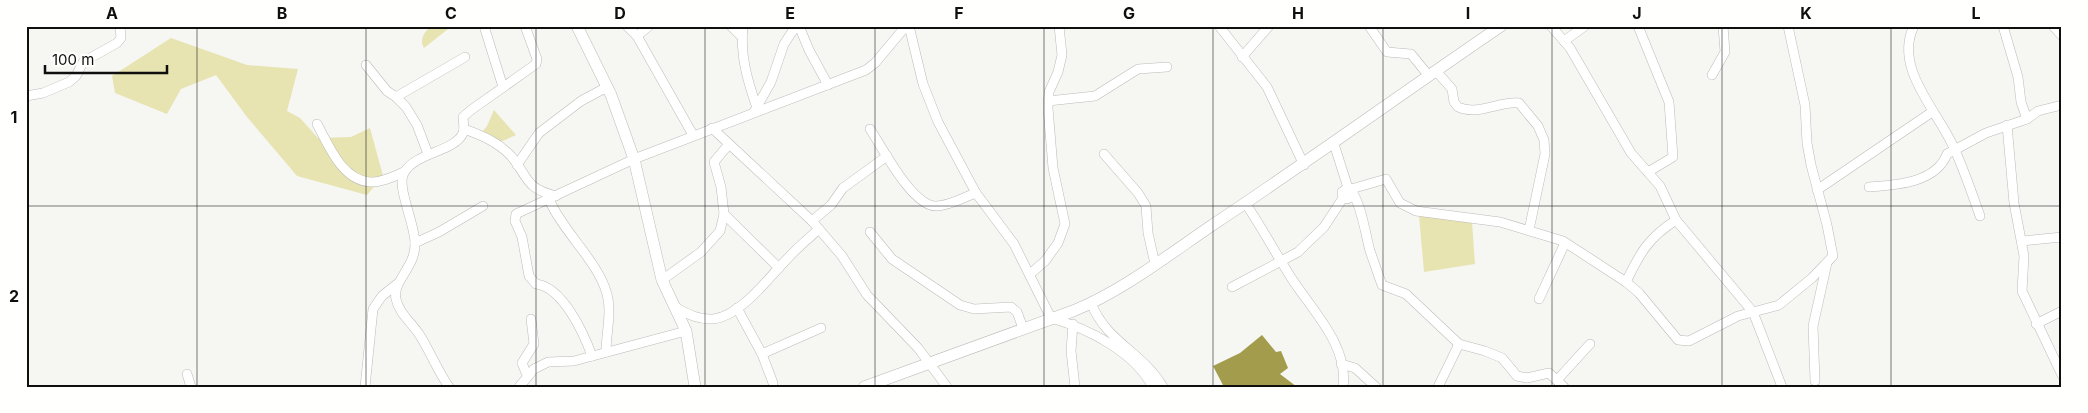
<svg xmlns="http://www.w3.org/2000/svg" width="2088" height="413" font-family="Inter,sans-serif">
	<rect width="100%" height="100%" fill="#f6f6f3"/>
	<g fill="#e7e4b1">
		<path d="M432,26H448V29L424,48C419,40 424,31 432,26Z"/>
		<path d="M171,38L247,65L298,69L287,111L300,118L318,138L351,137L370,128L383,176L367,195L297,176L247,117L216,75L181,89L167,114L115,93L112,76Z"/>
		<path d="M494,110L516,135L498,143L482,132L487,126Z"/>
		<path d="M1419,215L1472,222L1475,264L1424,272Z"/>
	</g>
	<path fill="#a29c4c" d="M1262,335L1276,352L1281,351L1288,368L1280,374L1297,387H1224L1213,366L1240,353Z"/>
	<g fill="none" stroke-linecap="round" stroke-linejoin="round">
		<g stroke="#bcbbb8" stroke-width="10">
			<g id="minor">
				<path d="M484,26L503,87"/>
				<path d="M627,26L637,36L693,135"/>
				<path d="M731,26L742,37"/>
				<path d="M743,26C740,55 747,79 756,105"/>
				<path d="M799,26L809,50L828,85"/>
				<path d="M909,26L923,84L938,122L976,193L1014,244L1051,318C1089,329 1133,351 1153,387"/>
				<path d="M1219,26L1267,87L1304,165"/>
				<path d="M1369,26L1387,52L1411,54L1429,76"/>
				<path d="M1551,26L1570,48L1631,153L1660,186L1676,220L1753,312L1782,387"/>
				<path d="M1638,26L1669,102L1673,157L1648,172"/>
				<path d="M1914,26C1893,68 1938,111 1954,148C1964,170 1972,193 1980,216"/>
				<path d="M2003,26L2018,77L2021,102L2027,119"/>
				<path d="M2053,26L2062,36"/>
				<path d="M637,36L649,26"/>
				<path d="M1564,41L1585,26"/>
				<path d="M1242,57L1269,26"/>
				<path d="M366,65L387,91L396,97L406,107L417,125L428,154"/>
				<path d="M1436,71L1452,89L1454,102L1458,107C1478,116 1499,101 1519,103L1538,126L1544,140L1545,154L1529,230"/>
				<path d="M1712,75L1725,52L1723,26"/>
				<path d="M26,96L43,93L69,82L76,76L83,62L117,43L121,38L120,26"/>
				<path d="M396,97L465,57"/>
				<path d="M1048,101L1095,96L1138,69L1167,67"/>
				<path d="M754,112L771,82L784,44L796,26"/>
				<path d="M317,124C329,146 342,180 370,182C381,183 394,176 404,172"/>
				<path d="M2007,125L2014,203L2024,256L2022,291L2062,375"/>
				<path d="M712,128L812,221L842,256L867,295L918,348L947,387"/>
				<path d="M464,129C481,135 498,142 511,156C529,177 524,188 556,196"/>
				<path d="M870,129C882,147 912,206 936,206C949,206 964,197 976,193"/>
				<path d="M1334,144L1348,188"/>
				<path d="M1104,154L1138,193L1146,206L1148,233L1155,264"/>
				<path d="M517,165L539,133L581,101L607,87"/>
				<path d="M1869,187C1896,185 1936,183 1947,154L1986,133L2027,119L2038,111L2062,105"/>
				<path d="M1351,189L1386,179L1400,203L1416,211L1500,222L1563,241L1626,282L1639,293L1678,340L1689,341L1738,316L1779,305L1812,278L1833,256L1827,225L1811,165L1807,143L1805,105L1788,26"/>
				<path d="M1817,190L1932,112"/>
				<path d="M1353,196L1347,199L1343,198L1342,192L1348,188C1360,195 1366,237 1370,251C1374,262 1378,274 1382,285L1406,294L1459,344L1485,351L1502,358L1517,376L1527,378L1549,373L1564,387"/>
				<path d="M549,199C562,231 598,261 607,294C612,313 606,333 606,352"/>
				<path d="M1246,204C1262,228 1276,254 1292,279C1312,310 1349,346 1343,387"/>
				<path d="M724,214L779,268"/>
				<path d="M812,221L831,205L843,188L887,156"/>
				<path d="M870,232L892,259L960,305L974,309L1011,307L1017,312L1023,328"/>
				<path d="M2022,241L2062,237"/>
				<path d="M415,243L439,232L483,206"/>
				<path d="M1030,274L1045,261L1058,243L1065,224L1053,168L1048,108L1049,92L1058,72L1062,55L1059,26"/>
				<path d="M662,280L701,252L720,231L724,214L721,187L714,162L729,144"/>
				<path d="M1626,282C1640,253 1648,238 1676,220"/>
				<path d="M1232,287L1298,252L1324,227L1343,198"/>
				<path d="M1539,299L1565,243"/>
				<path d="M1091,303C1107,343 1142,351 1163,387"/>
				<path d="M677,308C689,315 700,320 714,319C742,315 769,277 788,258C797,248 809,238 819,229"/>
				<path d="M737,308L762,354L773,383"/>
				<path d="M1073,324L1071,351L1075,387"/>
				<path d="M2036,324L2062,311"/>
				<path d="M762,354L821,328"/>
				<path d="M592,356C584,334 563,287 536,284L529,276L522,237L515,221L516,214L634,159L866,70L875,63L906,26"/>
				<path d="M1341,364L1355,368L1376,387"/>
				<path d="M187,374L191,387"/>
				<path d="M527,375L522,363L534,344L531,319"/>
				<path d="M1558,379L1590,344"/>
				<path d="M1815,381L1813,326L1827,263"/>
				<path d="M365,387L373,309L382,296L397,284"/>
				<path d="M449,387C437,370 430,351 419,334C411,322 399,313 396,299C392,281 416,267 415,243C415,224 396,186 404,173C415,152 455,152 463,133C465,128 463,122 463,117L471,110L536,64L537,59L525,26"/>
				<path d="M519,387L534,369L548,362L574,361L686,331"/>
				<path d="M1438,387L1459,344"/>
			</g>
		</g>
		<g stroke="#bcbbb8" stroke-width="12">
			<g id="tertiary">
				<path d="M577,26L611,95L634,159L662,280L686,331L695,387"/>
				<path d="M864,387L1073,311C1122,291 1167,256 1211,226C1309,161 1404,92 1501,26"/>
			</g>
		</g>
		<use href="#minor" stroke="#fff" stroke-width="9"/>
		<use href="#tertiary" stroke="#fff" stroke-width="11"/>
	</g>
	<path fill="none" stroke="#0f0f0e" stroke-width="1" stroke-opacity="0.55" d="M197,26V387M366,26V387M536,26V387M705,26V387M875,26V387M1044,26V387M1213,26V387M1383,26V387M1552,26V387M1722,26V387M1891,26V387M26,206H2062"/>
	<rect width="2088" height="413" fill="none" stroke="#fffffe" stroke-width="55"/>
	<path d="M45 65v8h122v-8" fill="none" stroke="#0f0f0e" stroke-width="2.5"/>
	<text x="52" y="65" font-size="15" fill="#0f0f0e" stroke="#fffffe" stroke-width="4" paint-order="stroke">100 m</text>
	<rect x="28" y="28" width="2032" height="358" fill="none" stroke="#0f0f0e" stroke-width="2"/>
	<g font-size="16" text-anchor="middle" font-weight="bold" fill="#0f0f0e">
		<text x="112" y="19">A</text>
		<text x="282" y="19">B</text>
		<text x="451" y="19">C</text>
		<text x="620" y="19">D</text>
		<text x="790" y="19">E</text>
		<text x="959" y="19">F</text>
		<text x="1129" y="19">G</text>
		<text x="1298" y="19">H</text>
		<text x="1468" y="19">I</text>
		<text x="1637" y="19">J</text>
		<text x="1806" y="19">K</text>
		<text x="1976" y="19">L</text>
		<text x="14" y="123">1</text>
		<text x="14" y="302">2</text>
	</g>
</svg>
